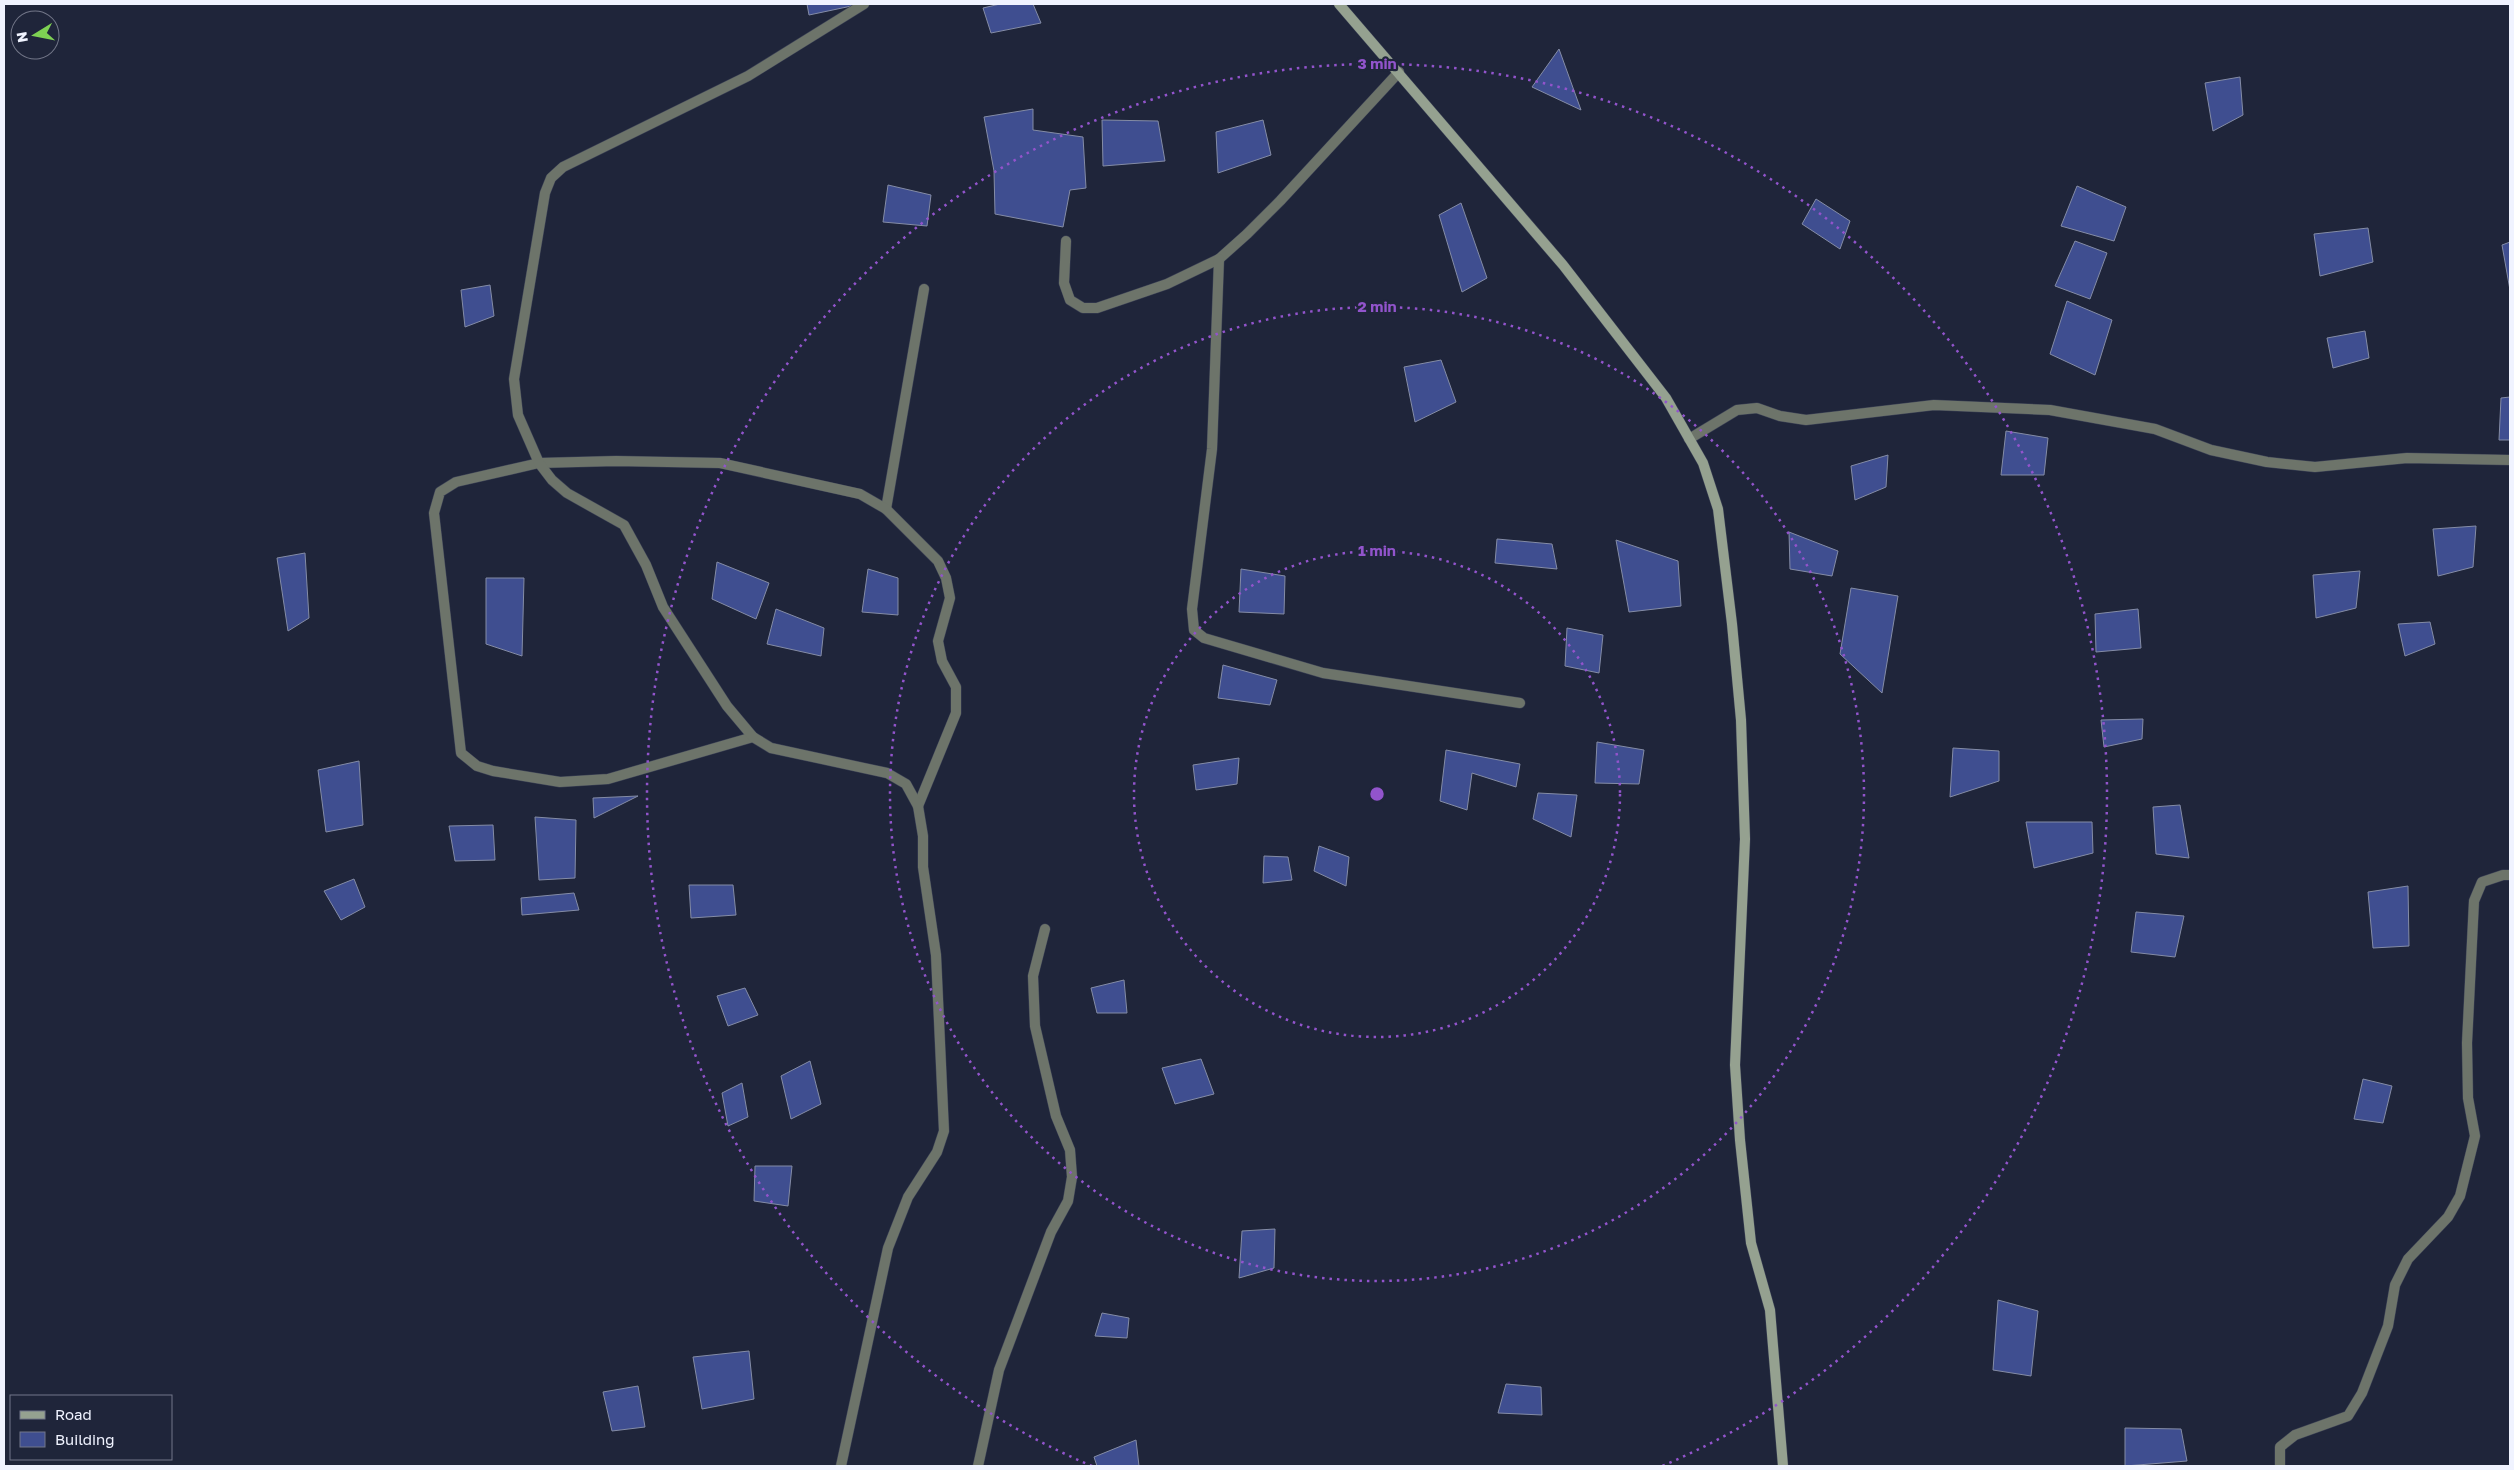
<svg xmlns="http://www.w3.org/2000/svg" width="2514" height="1470" font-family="'Golos Text',sans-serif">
	<rect width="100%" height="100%" fill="#1f253a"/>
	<g fill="#3f4e90" stroke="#848ca6">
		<path d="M807,4H861L809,15Z"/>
		<path d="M1000,4H1033L1041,23L991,33L983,8Z"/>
		<path d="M1559,49L1581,110L1532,87Z"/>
		<path d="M2240,77L2243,115L2213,131L2205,83Z"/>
		<path d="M1033,109V130L1083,137L1086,188L1070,190L1063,227L995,214L994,171L984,117Z"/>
		<path d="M1102,120L1158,121L1165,161L1103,166Z"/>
		<path d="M1263,120L1271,155L1218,173L1216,132Z"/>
		<path d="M888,185L931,195L927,226L883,222Z"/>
		<path d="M2077,186L2126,207L2114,241L2061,226Z"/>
		<path d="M1816,199L1850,221L1840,249L1802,224Z"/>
		<path d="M1461,203L1487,278L1462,292L1439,215Z"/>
		<path d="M2368,228L2373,262L2320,276L2314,234Z"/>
		<path d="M2075,241L2107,253L2090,299L2055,286Z"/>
		<path d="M2510,242V290L2502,245Z"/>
		<path d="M490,285L494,316L465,327L461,290Z"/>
		<path d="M2067,301L2112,320L2095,375L2050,354Z"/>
		<path d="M2365,331L2369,358L2333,368L2327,338Z"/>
		<path d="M1441,360L1456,402L1415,422L1404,367Z"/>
		<path d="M2510,397V440H2499L2501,398Z"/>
		<path d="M2006,431L2048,438L2044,475H2001Z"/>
		<path d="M1888,455L1886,487L1855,500L1851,466Z"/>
		<path d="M2476,526L2473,567L2438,576L2433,529Z"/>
		<path d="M1789,532L1838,551L1832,576L1790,569Z"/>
		<path d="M1497,539L1552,544L1557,569L1495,563Z"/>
		<path d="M1616,540L1678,561L1681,606L1629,612Z"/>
		<path d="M305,553L309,618L288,631L277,558Z"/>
		<path d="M717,562L769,583L756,619L712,599Z"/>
		<path d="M868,569L898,578V615L862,612Z"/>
		<path d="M1241,569L1285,576L1284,614L1239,612Z"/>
		<path d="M2360,571L2356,608L2316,618L2313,575Z"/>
		<path d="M486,578H524L522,656L486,644Z"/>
		<path d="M1851,588L1898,596L1882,693L1840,654Z"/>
		<path d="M776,609L824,628L821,656L767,644Z"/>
		<path d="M2138,609L2141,648L2096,652L2095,614Z"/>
		<path d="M2430,622L2435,644L2405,656L2398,624Z"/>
		<path d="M1567,628L1603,635L1599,673L1565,666Z"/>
		<path d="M1223,665L1277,680L1270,705L1218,698Z"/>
		<path d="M2143,719L2142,739L2104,747L2101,720Z"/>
		<path d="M1597,742L1644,750L1639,784L1595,783Z"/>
		<path d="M1953,748L1999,751V781L1950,797Z"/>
		<path d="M1446,750L1520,764L1516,787L1472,773L1467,810L1440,801Z"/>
		<path d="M1239,758L1237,784L1196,790L1193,765Z"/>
		<path d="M359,761L363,825L326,832L318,770Z"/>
		<path d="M1538,793L1577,795L1571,837L1533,819Z"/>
		<path d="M638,796L594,818L593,798Z"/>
		<path d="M2180,805L2189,858L2156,854L2153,807Z"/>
		<path d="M535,817L576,820L575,878L539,880Z"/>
		<path d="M2026,822H2092L2093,853L2034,868Z"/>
		<path d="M493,825L495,860L455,861L449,826Z"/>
		<path d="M1319,846L1349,857L1346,886L1314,871Z"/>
		<path d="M1264,856L1288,857L1292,880L1263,883Z"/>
		<path d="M354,879L365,907L341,920L324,891Z"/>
		<path d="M689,885H733L736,915L691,918Z"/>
		<path d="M2408,886L2409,946L2373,948L2368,892Z"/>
		<path d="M574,893L579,910L522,915L521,898Z"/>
		<path d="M2136,912L2184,916L2175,957L2131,952Z"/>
		<path d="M1124,980L1127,1013H1097L1091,988Z"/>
		<path d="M745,988L758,1015L728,1026L717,996Z"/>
		<path d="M1201,1059L1214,1094L1175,1104L1162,1068Z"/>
		<path d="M810,1061L821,1104L791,1119L781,1076Z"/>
		<path d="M2363,1079L2392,1086L2383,1123L2354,1119Z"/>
		<path d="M742,1083L748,1117L728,1126L722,1093Z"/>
		<path d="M755,1166H792L788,1206L754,1201Z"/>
		<path d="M1275,1229L1274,1268L1239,1278L1242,1231Z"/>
		<path d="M1998,1300L2038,1311L2031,1376L1993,1370Z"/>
		<path d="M1102,1313L1129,1318L1127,1338L1095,1336Z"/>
		<path d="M749,1351L754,1399L702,1409L693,1357Z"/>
		<path d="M1506,1384L1541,1387L1542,1415L1498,1413Z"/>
		<path d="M638,1386L645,1427L612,1431L603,1392Z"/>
		<path d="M2125,1428L2181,1429L2187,1461L2125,1466Z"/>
		<path d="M1136,1440L1139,1466H1097L1094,1457Z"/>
	</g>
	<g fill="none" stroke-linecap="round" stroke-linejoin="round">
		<g stroke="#3c4256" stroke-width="11">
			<g id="street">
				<path d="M1066,241L1064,283L1070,300L1083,308H1097L1167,284L1219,259L1247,234L1280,201L1399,72"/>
				<path d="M1219,259L1212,449L1192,609L1194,630L1204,638L1323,673L1520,703"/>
				<path d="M1689,439L1737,410L1757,408L1780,416L1806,420L1934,405L2050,410L2155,429L2211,450L2267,462L2315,467L2407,458L2510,460"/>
				<path d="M886,509L924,289"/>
				<path d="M753,737L608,779L560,782L493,771L477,766L461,753L434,513L440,492L456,482L539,463L616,461L720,463L860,494L886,509L938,561L946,578L950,598L938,641L942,661L956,687V713L918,806"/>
				<path d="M841,1466L888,1248L908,1197L937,1152L944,1131L936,955L923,867V836L918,806L906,784L887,773L771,748L753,737L727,706L663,607L646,565L624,525L567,493L552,480L539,463L518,415L514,379L545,193L551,178L563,167L748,76L864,4"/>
				<path d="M978,1466L999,1370L1051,1232L1068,1201L1072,1177L1070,1150L1056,1116L1035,1026L1033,976L1045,929"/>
				<path d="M2280,1466V1447L2295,1435L2348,1416L2362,1393L2388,1326L2395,1285L2408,1259L2448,1217L2460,1196L2475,1136L2468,1098L2467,1043L2474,901L2482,882L2503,875H2510"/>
			</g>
		</g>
		<g stroke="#3c4256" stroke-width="11">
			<path id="secondary" d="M1339,4L1563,265L1666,398L1703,463L1718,509L1732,624L1741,720L1745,839L1735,1065L1740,1140L1751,1243L1770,1310L1783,1466"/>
		</g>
		<use href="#street" stroke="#6d746a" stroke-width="10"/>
		<use href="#secondary" stroke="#95a190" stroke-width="10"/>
	</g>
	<g fill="none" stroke="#9254cc" stroke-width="2.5" stroke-dasharray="2.5 5">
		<circle cx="1377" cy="794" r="243"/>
		<circle cx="1377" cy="794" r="487"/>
		<path d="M1092 1466A730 730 0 1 1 1662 1466"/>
	</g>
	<circle cx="1377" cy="794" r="8" fill="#9254cc" stroke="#1f253a" stroke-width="2.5"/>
	<g font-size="15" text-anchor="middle" font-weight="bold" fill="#9254cc" stroke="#1f253a" stroke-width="4.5" stroke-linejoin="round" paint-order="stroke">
		<text x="1377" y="69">3 min</text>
		<text x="1377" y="312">2 min</text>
		<text x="1377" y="556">1 min</text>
	</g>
	<rect width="2514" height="1470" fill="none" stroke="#f0f3ff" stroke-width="10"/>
	<rect x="10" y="1395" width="162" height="65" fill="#1f253a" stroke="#737789"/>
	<rect x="20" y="1411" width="25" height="8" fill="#95a190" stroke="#737789"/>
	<text x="55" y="1420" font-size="15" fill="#f0f3ff">Road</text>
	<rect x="20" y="1432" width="25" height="15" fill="#3f4e90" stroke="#737789"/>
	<text x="55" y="1445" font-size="15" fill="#f0f3ff">Building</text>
	<g transform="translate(35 35) rotate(260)"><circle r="24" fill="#1f253a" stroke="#737789"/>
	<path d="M0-4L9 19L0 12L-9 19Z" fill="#7ed153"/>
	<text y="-8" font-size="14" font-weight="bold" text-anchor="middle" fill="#f0f3ff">N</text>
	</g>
</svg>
